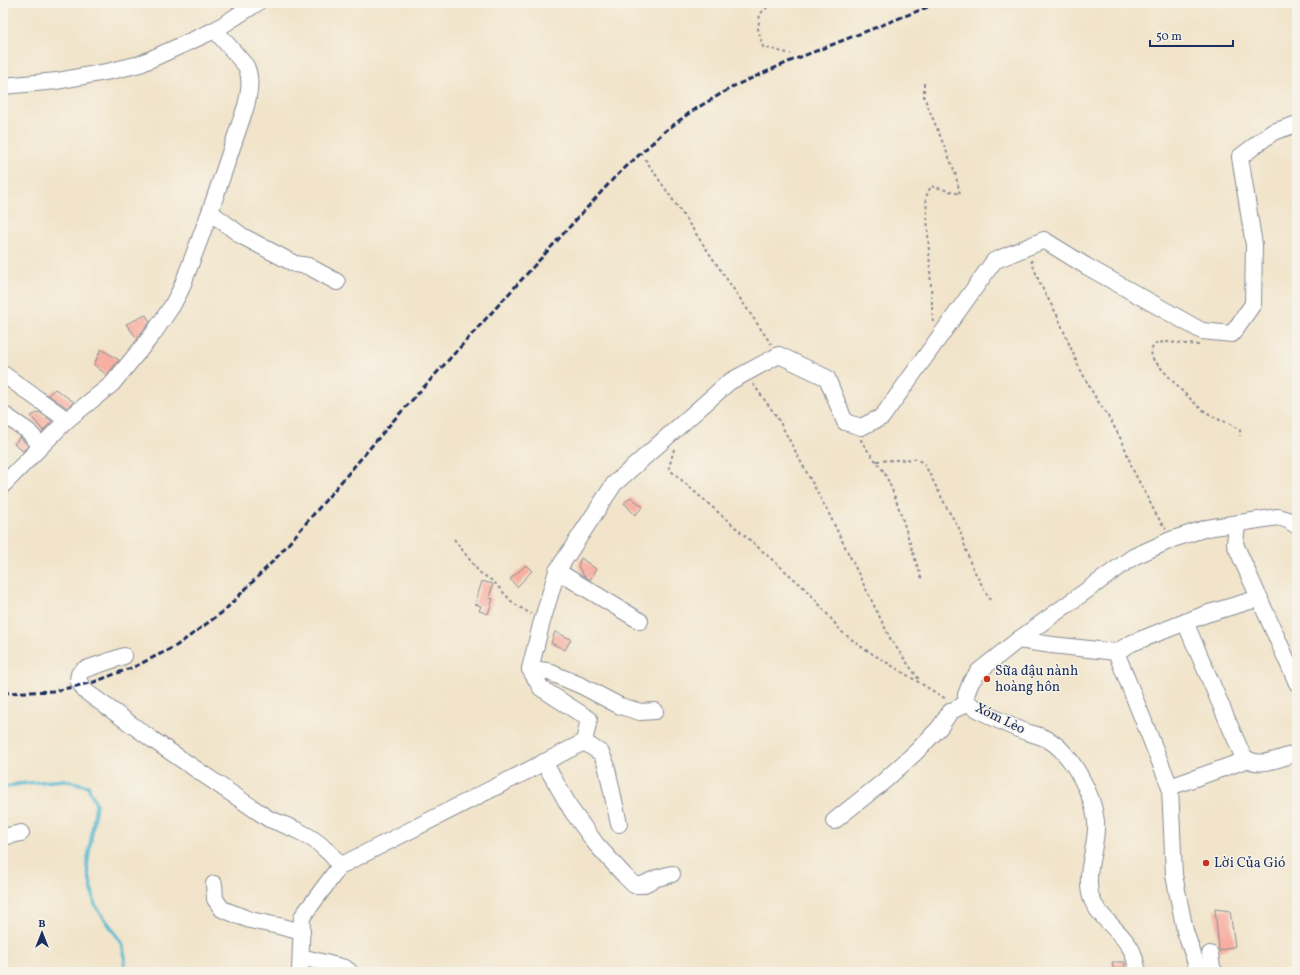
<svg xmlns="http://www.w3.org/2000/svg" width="1300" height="975" font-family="Vollkorn,serif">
	<rect width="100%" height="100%" fill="#f7f3e8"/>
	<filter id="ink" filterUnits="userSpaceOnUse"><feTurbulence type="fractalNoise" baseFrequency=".025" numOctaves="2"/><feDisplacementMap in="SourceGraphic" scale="8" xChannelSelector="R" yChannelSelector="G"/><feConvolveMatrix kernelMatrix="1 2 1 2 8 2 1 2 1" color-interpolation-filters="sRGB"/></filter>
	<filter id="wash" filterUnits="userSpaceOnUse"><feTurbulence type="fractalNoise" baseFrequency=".012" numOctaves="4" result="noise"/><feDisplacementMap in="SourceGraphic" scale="16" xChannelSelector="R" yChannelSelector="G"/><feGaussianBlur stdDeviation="0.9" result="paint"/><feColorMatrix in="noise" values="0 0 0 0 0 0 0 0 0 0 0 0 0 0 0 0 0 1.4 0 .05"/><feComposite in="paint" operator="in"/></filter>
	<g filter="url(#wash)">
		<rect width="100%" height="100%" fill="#f1e4ca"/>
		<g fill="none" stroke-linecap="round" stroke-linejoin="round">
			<path stroke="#53b9d1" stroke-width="3.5" d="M3,788L18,784L64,780L88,786L96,804L87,866L95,905L122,943L125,957L124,972"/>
		</g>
		<g id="blocks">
			<g fill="#f6afa1">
				<path d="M146,315L150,322L141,333L136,337L126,324Z"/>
				<path d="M101,349L119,360L107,375L94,365Z"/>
				<path d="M55,389L74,402L67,408L48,395Z"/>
				<path d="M39,412L52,421L43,431L31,416Z"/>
				<path d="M20,437L28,446L23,451L14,444Z"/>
				<path d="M631,497L643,507L635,515L624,503Z"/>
				<path d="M581,558L596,569L590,580L584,576L578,566Z"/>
				<path d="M526,565L532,571L517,587L510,579Z"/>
				<path d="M482,581L493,584L489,598L493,599L488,614L479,611L481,606L475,604Z"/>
				<path d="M555,632L571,639L565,650L551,643Z"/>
				<path d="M1215,909L1230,911L1235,946L1219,951Z"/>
				<path d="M1112,962H1125V972H1114Z"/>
			</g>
		</g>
	</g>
	<g filter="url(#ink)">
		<use href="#blocks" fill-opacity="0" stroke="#868a94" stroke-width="1"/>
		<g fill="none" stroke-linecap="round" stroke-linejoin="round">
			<g stroke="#868a94" stroke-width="18">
				<g id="minor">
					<path d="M3,86L57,81L111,71L140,64L215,30L257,3"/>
					<path d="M210,212L242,236L295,264L308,266L337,282"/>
					<path d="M3,374L67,420"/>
					<path d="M3,414L28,431L41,446"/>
					<path d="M3,485L67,420L112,384L153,334L172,306L181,289L210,212L246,106C249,93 252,79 246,66L215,30"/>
					<path d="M1237,524L1235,544L1297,683"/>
					<path d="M557,571L640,621"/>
					<path d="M1185,622L1242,754C1255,771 1280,758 1297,753"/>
					<path d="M1018,640L1052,645L1116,652L1132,643L1206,614L1260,598"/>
					<path d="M1116,652L1170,787L1246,760"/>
					<path d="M124,656L83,670L79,674L78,680L85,691L153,740L269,819C288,826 312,835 326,850C332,854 336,861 340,866"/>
					<path d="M530,669L547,671L582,686L620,706L640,712L655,711"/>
					<path d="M584,742L601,753L606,764L619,824"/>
					<path d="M544,762L572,811L596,844L624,875L634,885H642L657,878L672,874"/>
					<path d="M1170,787L1174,875L1185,931L1199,972"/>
					<path d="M834,821L883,782L916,752L940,727L950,712L967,703"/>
					<path d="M3,837L21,833"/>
					<path d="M214,884L215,899L222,909L250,920L279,926L302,932"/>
					<path d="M1210,954L1212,968L1215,972"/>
					<path d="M301,957L345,968L350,972"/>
					<path d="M300,972L302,917L340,866L584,742L589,719L541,688L530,669L541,625L557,571L614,484L729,382L779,355L827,378L845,422L861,427L882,417L994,261L1044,240L1086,266L1202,331L1232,334L1253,304L1254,245L1240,157L1273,132L1297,124"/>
					<path d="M1138,972C1136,964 1135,956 1131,949C1121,930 1094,915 1090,893C1085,868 1098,845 1096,821C1093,794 1071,752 1047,739C1038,735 1028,733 1018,729C1001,722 984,713 967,703L966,695L971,682L979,671L1018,640L1133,557L1173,539L1207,528L1278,517L1288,520L1297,526"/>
				</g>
			</g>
			<g stroke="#868a94" stroke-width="2" stroke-dasharray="3 3" stroke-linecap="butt">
				<path d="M772,3L760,14L758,29L763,47L791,54"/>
				<path d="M924,83V97L955,172L960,194L931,186L926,197L933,323"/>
				<path d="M645,159L771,344"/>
				<path d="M1031,260L1040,284L1057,315L1078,365L1094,395L1111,421L1123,443L1133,470L1157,516L1166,529"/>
				<path d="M1199,345L1166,342L1156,343C1151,348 1151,351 1152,358L1179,388L1200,408L1217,419L1229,423L1240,430V436"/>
				<path d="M753,384L777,417L829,514L891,640L920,681"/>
				<path d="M861,439C861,444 881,466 885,474C901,507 909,544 922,579"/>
				<path d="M674,449L669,468L670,470L800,584L814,598L842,632L863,648L946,699"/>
				<path d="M877,461L915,459L922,462L926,467L948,510L959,528L971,565L990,600"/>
				<path d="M454,539L479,572L494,582L513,603L531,614"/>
			</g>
			<use href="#minor" stroke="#fff" stroke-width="16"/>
			<path stroke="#1b2f5e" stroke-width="3" stroke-dasharray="6 3" stroke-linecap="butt" d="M3,693L55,691L94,682L136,666L176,646L224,611L278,556L393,421L614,178L664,132L692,111L734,86L793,60L938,3"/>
		</g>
	</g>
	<g fill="#c8321e" stroke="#f7f3e8" stroke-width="1.5">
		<circle cx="987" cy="679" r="4"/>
		<circle cx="1206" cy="863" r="4"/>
	</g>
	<g text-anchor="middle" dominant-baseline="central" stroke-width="3" stroke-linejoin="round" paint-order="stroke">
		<g font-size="14" fill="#1b2f5e" stroke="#f7f3e8" text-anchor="start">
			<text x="995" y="671">Sữa đậu nành<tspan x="995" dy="16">hoàng hôn</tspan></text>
			<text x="1214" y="863">Lời Của Gió</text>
		</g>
		<g font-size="14" fill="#1b2f5e" stroke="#f7f3e8">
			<text transform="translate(1000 719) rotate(26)">Xóm Lèo</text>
		</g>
	</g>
	<rect width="1300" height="975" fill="none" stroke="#f7f3e8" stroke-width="16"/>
	<g transform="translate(42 933)" stroke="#f7f3e8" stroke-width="3" paint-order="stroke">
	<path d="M0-3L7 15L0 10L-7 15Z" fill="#1b2f5e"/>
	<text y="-6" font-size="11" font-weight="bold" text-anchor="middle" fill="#1b2f5e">B</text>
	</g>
	<path d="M1150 40v6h83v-6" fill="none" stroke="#1b2f5e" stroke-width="2"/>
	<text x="1156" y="40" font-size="12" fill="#1b2f5e" stroke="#f7f3e8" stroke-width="3" paint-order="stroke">50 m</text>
</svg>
